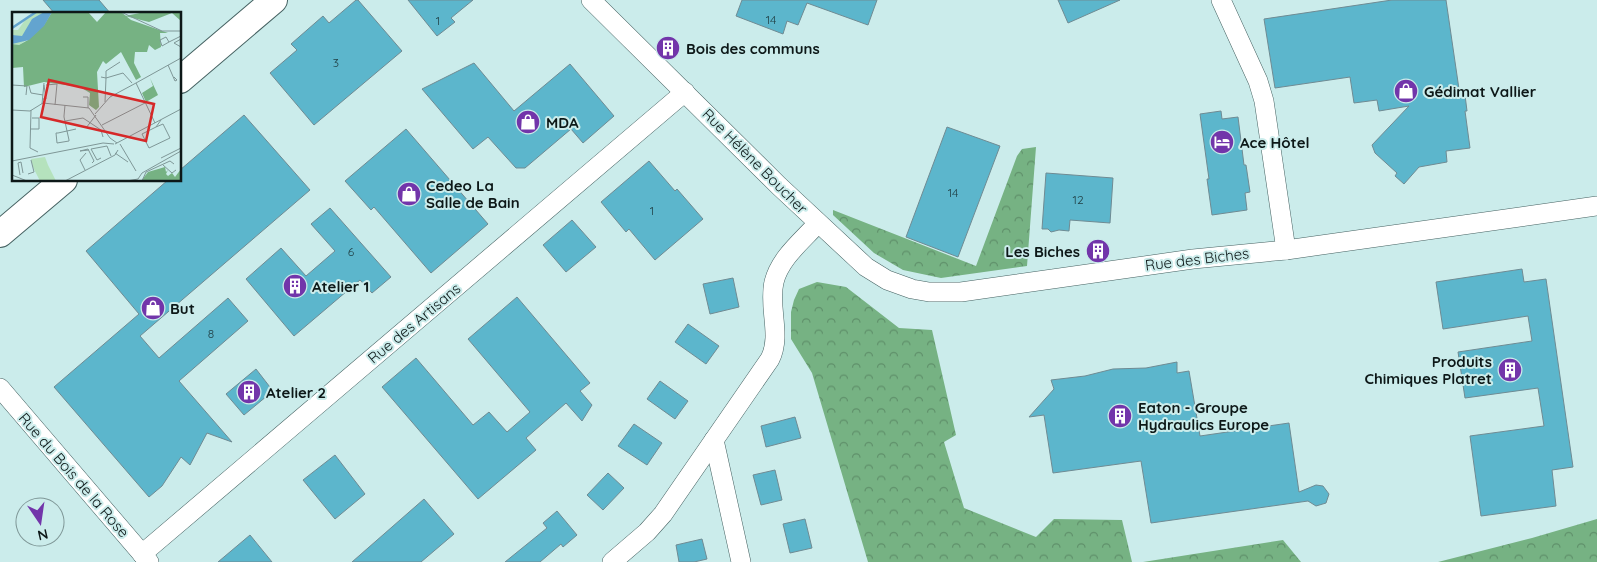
<svg xmlns="http://www.w3.org/2000/svg" width="1597" height="562" font-family="Quicksand,sans-serif">
	<defs>
		<pattern id="forest-crowns" width="20" height="18" patternUnits="userSpaceOnUse" patternTransform="scale(1.25)"><rect width="20" height="18" fill="#76b283"/><path d="M2 6a3 3 0 1 1 6 0M12 15a3 3 0 1 1 6 0" fill="none" stroke="#5f906a"/></pattern>
	</defs>
	<rect width="100%" height="100%" fill="#cbeceb"/>
	<g fill="url(#forest-crowns)">
		<path d="M1036,147L1027,266L941,278L903,270L874,253L833,215V210L976,266L1017,156L1022,149Z"/>
		<path d="M817,282L846,287L899,328L932,330L956,435L944,442L964,508L1036,537L1054,519L1122,520L1132,562H868L812,373L791,339V312L794,300L799,289Z"/>
		<path d="M1597,519V562H1438L1532,538Z"/>
		<path d="M1283,540L1301,562H1143Z"/>
	</g>
	<g fill="#5cb6cc" stroke="#6f8b93">
		<path d="M43,0H99L111,14H55Z"/>
		<path d="M356,0H358L402,51L314,125L270,73L297,50L291,44L323,16L329,23Z"/>
		<path d="M408,0H473L451,18L455,22L437,36Z"/>
		<path d="M742,0H877L868,25L807,3L798,25L787,21L783,34L736,16Z"/>
		<path d="M1058,0H1120L1068,23Z"/>
		<path d="M1392,0H1446L1460,96L1465,95L1467,111H1465L1470,148L1446,151L1447,162L1419,167L1404,184L1395,176L1397,173L1375,153L1372,145L1409,106L1379,111L1377,100L1354,103L1350,77L1275,88L1264,19Z"/>
		<path d="M474,63L514,111L570,64L614,116L583,143L571,129L525,168H516L488,137L473,149L422,89Z"/>
		<path d="M1221,111L1222,119L1238,117L1244,165H1246L1250,192L1245,193L1247,210L1212,215L1207,179H1209L1200,114Z"/>
		<path d="M244,115L310,190L140,336L159,358L228,298L248,321L179,381L232,442L207,433L190,465L181,457L162,486L149,497L54,387L139,314L86,251L168,180H180V170Z"/>
		<path d="M947,127L1000,146L958,257L906,237Z"/>
		<path d="M406,129L488,224L431,273L374,207L371,210L345,181Z"/>
		<path d="M649,161L675,191L677,189L703,219L655,260L629,229L626,232L601,202Z"/>
		<path d="M1046,173L1113,178L1110,223L1070,220L1069,231L1059,230L1051,232L1048,229H1042Z"/>
		<path d="M330,208L391,277L372,293L360,280L294,336L246,279L281,248L306,276L335,251L311,224Z"/>
		<path d="M572,220L596,247L566,272L543,245Z"/>
		<path d="M1522,269L1524,282L1546,279L1573,467L1552,470L1556,506L1481,516L1470,436L1544,426L1538,388L1465,398L1458,352L1532,341L1528,316L1443,329L1436,282Z"/>
		<path d="M733,278L739,307L710,314L703,284Z"/>
		<path d="M517,297L590,383L580,391L592,405L582,421L566,403L526,438L536,450L478,499L382,387L416,358L473,425L489,412L507,432L530,412L468,339Z"/>
		<path d="M688,324L719,346L706,364L675,342Z"/>
		<path d="M1177,362V373L1189,371L1200,436L1289,423L1299,492L1316,485L1323,486L1329,494L1326,503L1316,506L1308,501L1151,523L1141,461L1053,473L1044,415L1029,417L1054,389L1051,380L1085,376L1113,369L1146,368Z"/>
		<path d="M256,369L273,391L244,415L226,394Z"/>
		<path d="M660,381L688,401L675,419L647,399Z"/>
		<path d="M795,417L801,438L766,447L761,426Z"/>
		<path d="M634,424L662,443L647,465L618,446Z"/>
		<path d="M335,455L365,494L335,519L303,480Z"/>
		<path d="M775,470L782,500L761,505L753,475Z"/>
		<path d="M608,473L624,488L603,510L587,495Z"/>
		<path d="M424,499L454,534L421,562H352Z"/>
		<path d="M557,511L577,535L563,547L561,544L540,562H505L547,528L543,523Z"/>
		<path d="M805,519L812,548L790,553L783,524Z"/>
		<path d="M250,535L272,562H218Z"/>
		<path d="M702,539L707,559L694,562H679L676,545Z"/>
	</g>
	<g fill="none" stroke-linecap="round" stroke-linejoin="round">
		<g stroke="#456161" stroke-width="20">
			<g id="street">
				<path d="M591,0L779,186L866,267L887,280L912,289L929,292H961L1193,259L1286,250L1597,206"/>
				<path d="M1221,0L1258,81L1264,101L1286,250"/>
				<path d="M0,388L149,562"/>
				<path d="M714,440L741,562"/>
				<path d="M142,554L685,92"/>
				<path d="M612,562L647,532L663,514L770,359C782,335 768,308 774,282C780,258 802,241 818,223"/>
			</g>
		</g>
		<g stroke="#456161" stroke-width="28">
			<g id="secondary">
				<path d="M180,80L274,0"/>
				<path d="M0,234L64,180"/>
			</g>
		</g>
		<use href="#street" stroke="#fff" stroke-width="19"/>
		<use href="#secondary" stroke="#fff" stroke-width="26"/>
	</g>
	<defs>
		<g id="building-disc" transform="scale(1.25)"><circle r="9.5" fill="#7235aa" stroke="#cbeceb"/><path d="M-4-6H4V6H1V3H-1V6H-4ZM-2.5-4.3h1.7v1.8h-1.7ZM.8-4.3h1.7v1.8H.8ZM-2.5-1h1.7V.8h-1.7ZM.8-1h1.7V.8H.8Z" fill="#fff"/></g>
		<g id="shop-disc" transform="scale(1.25)"><circle r="9.5" fill="#7235aa" stroke="#cbeceb"/><path d="M-5-2.5h2.3a2.7 3.5 0 0 1 5.4 0H5L5.5 6h-11ZM-1.5-2.5h3a1.5 2.3 0 0 0-3 0Z" fill="#fff"/></g>
		<g id="hotel-disc" transform="scale(1.25)"><circle r="9.5" fill="#7235aa" stroke="#cbeceb"/><path d="M-6-4.5h1.5V1H6V5H4.5V3h-9V5H-6ZM-4 0a1.8 1.8 0 1 1 3.6 0ZM.5 0V-2.5h3Q6-2.5 6 0Z" fill="#fff"/></g>
	</defs>
	<g fill-rule="evenodd">
		<use href="#building-disc" x="668" y="48"/>
		<use href="#shop-disc" x="1406" y="91"/>
		<use href="#shop-disc" x="528" y="122"/>
		<use href="#hotel-disc" x="1222" y="142"/>
		<use href="#shop-disc" x="409" y="194"/>
		<use href="#building-disc" x="1098" y="251"/>
		<use href="#building-disc" x="295" y="286"/>
		<use href="#shop-disc" x="153" y="308"/>
		<use href="#building-disc" x="1510" y="370"/>
		<use href="#building-disc" x="249" y="392"/>
		<use href="#building-disc" x="1120" y="416"/>
	</g>
	<g text-anchor="middle" dominant-baseline="central" stroke-width="4" stroke-linejoin="round" paint-order="stroke">
		<g font-size="12" fill="#214045">
			<text x="771" y="19">14</text>
			<text x="438" y="20">1</text>
			<text x="336" y="62">3</text>
			<text x="953" y="192">14</text>
			<text x="1078" y="199">12</text>
			<text x="652" y="210">1</text>
			<text x="351" y="251">6</text>
			<text x="211" y="333">8</text>
		</g>
		<g font-size="15" font-weight="bold" fill="#0d1818" stroke="#cbeceb" text-anchor="start">
			<text x="686" y="48">Bois des communs</text>
			<text x="1424" y="91">Gédimat Vallier</text>
			<text x="546" y="122">MDA</text>
			<text x="1240" y="142">Ace Hôtel</text>
			<text x="426" y="185">Cedeo La<tspan x="426" dy="17">Salle de Bain</tspan></text>
			<text x="1080" y="251" text-anchor="end">Les Biches</text>
			<text x="312" y="286">Atelier 1</text>
			<text x="170" y="308">But</text>
			<text x="1492" y="361" text-anchor="end">Produits<tspan x="1492" dy="17">Chimiques Platret</tspan></text>
			<text x="266" y="392">Atelier 2</text>
			<text x="1138" y="407">Eaton - Groupe<tspan x="1138" dy="17">Hydraulics Europe</tspan></text>
		</g>
		<g font-size="15" fill="#0d1818" stroke="#cbeceb">
			<text transform="translate(755 161) rotate(45)">Rue Hélène Boucher</text>
			<text transform="translate(1197 259) rotate(-7)">Rue des Biches</text>
			<text transform="translate(414 323) rotate(-40)">Rue des Artisans</text>
			<text transform="translate(74 475) rotate(49)">Rue du Bois de la Rose</text>
		</g>
	</g>
	<g transform="translate(12 12)">
		<rect width="169" height="169" fill="#cbeceb"/>
		<path d="M27,0H40L19,25L7,33L0,32V18H6L16,4ZM33,145L36,153L44,169H28L21,155L19,147Z" fill="#b5e2bd"/>
		<path d="M40,0H76L85,10L94,0H109L119,8L156,21H148L149,35L143,38L137,33L135,40H123L122,51L129,65L124,68L109,40L94,52L91,49L85,60L87,95L84,98L77,93L78,81L68,75L32,70L12,75L11,55L0,56V32L7,33L16,28L32,13ZM133,0H169V9L160,1L137,10L113,4ZM138,66L146,83L134,90L130,81L141,74ZM153,155L154,160L156,158L154,162L156,164L160,161L163,165L169,157V169H129L136,160Z" fill="#76b283"/>
		<path d="M32,0H40L32,14L17,28L0,32V23L10,24L20,7Z" fill="#63a4cf"/>
		<path fill="none" stroke="#63a4cf" stroke-width="2.5" d="M0,16L24,0"/>
		<path fill="none" stroke="#7f9797" stroke-width="1" d="M109,0L150,19H169M169,27L162,31L169,35M157,30L154,25L148,28L150,34L157,30L169,24M156,53L163,69L165,68L162,65M89,65L94,66V59L108,50M0,73L15,74L14,83M34,73L45,72L43,93M17,74L19,81L31,83M71,85H76V96M31,87H34L32,73M93,90L94,66L111,61L120,71M30,92L32,71M53,93L52,104V105L55,119L57,128V129L45,131L44,121H46L64,117M0,98L18,99L31,91L77,96L98,126L105,131M19,98L18,136L26,140M83,102L98,85L124,71M53,109L71,106L89,118L91,125M143,111L124,71L169,46M90,113L133,91M144,115L151,112L158,126L137,136L130,122L144,115L149,108M74,116L84,103M19,117H27V106H20M103,132L169,97M108,132L124,159M77,138L68,139L76,137L82,149L80,151M103,141L116,150M89,146L85,148L79,137L95,134L99,144M149,146L169,136M0,149L91,131L102,132M151,153L160,161L164,158M73,158L68,148L74,141M16,162L22,160L19,148M0,163L15,169M8,163L6,151L9,150L11,161M53,169L103,143L106,138M115,169L126,167L130,161L169,139M130,169L134,160L158,149L162,152"/>
		<path fill="#d62828" fill-opacity="0.15" stroke="#d62828" stroke-width="2.5" d="M37,68L142,92L134,129L29,105Z"/>
		<rect width="169" height="169" fill="none" stroke="#0d1818" stroke-width="2.5"/>
	</g>
	<g transform="translate(40 522) rotate(167)"><circle r="24" fill="#cbeceb" stroke="#7f9797"/>
	<path d="M0-4L9 19L0 12L-9 19Z" fill="#7235aa"/>
	<text y="-8" font-size="14" font-weight="bold" text-anchor="middle" fill="#0d1818">N</text>
	</g>
</svg>
